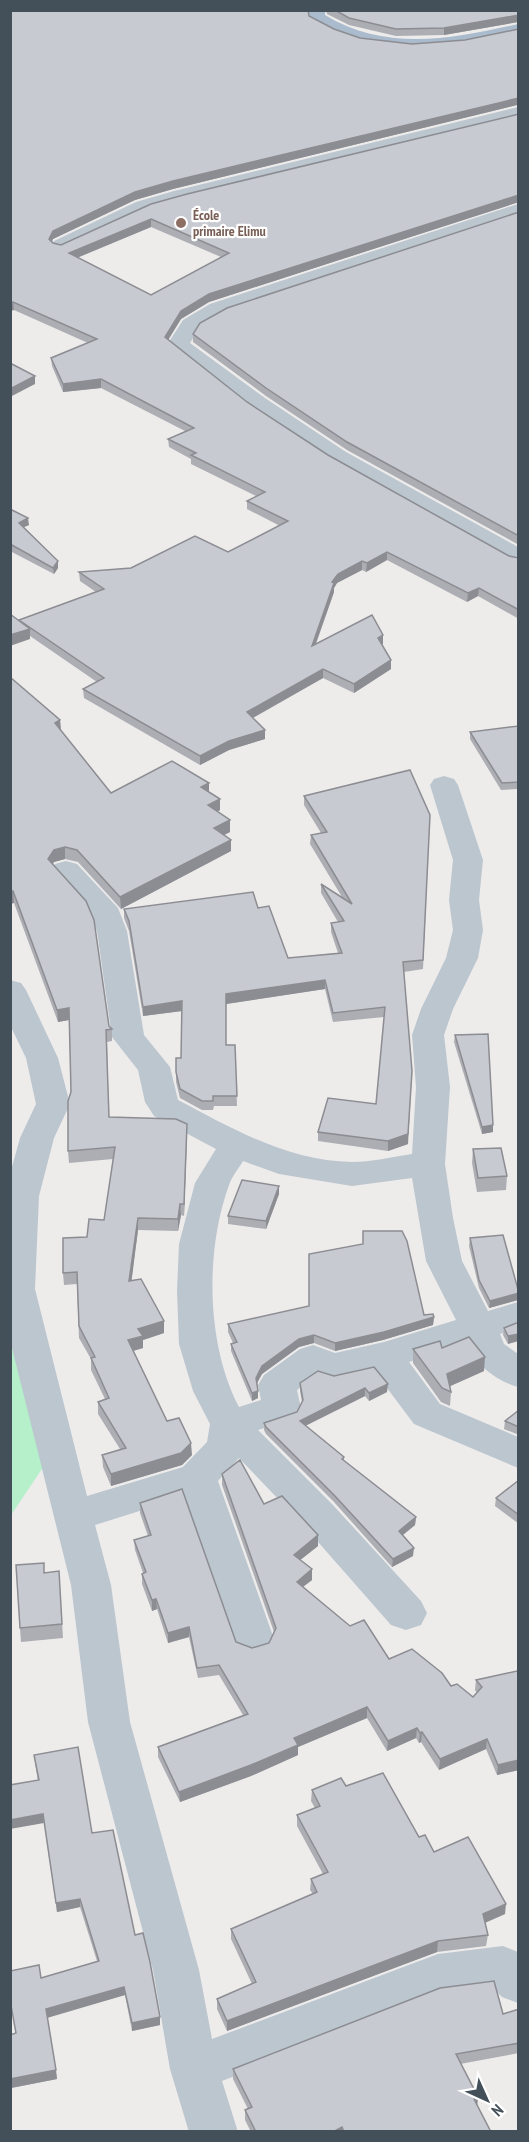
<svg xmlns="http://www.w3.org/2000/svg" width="529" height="2142" font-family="'PT Sans Narrow',sans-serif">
	<rect width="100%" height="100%" fill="#eeebeb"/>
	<path fill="#b6f0cb" d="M10,1316L46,1463L11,1515H10Z"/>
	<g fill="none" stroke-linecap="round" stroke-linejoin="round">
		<g fill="#bbc6cf" fill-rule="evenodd">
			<path d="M518,107V119L187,199L150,210L68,249L61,251L54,249L51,245L54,241L136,202L174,191Z"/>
			<path d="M518,204V217L226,314L199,329L190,343L265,398L346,452L518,547V565L509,563L329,462L248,408L167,345L183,320L210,304Z"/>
			<path d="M444,776L454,779L458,785L483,860L479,900L483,930L478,958L453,1009L444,1035L450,1087L445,1164L453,1218L462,1261L488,1311L518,1302V1328L500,1334L504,1344L518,1354V1387C497,1381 475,1365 467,1344L409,1362L440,1404L518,1437V1468L414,1424L375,1372L333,1381L317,1376L297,1390L301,1408L295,1418L258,1430L332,1504L421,1601L427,1613L421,1625L406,1630L391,1625L304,1526L239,1458L218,1481L274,1639L268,1651L253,1656L238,1651L232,1639L184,1497L95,1525L111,1585L130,1722L199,1970L212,2039L438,1954L503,1946L518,1952V2003L502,1997L494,1989L439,1996L222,2081L238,2132H189L170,2069L153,1970L88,1722L71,1585L10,1340V1174L20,1138L36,1104L26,1058L10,1025V980L21,983L26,990L58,1058L70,1104L54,1138L39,1196L35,1289L87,1496L183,1467L207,1442L210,1424L193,1391L179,1344L177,1291L179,1244L195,1183L216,1149L154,1116L145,1102L138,1070L112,1037L97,931L89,911L51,870L55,864L66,861L77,864L118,908L127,931L144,1035L170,1067L178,1100C233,1129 288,1161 352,1162C371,1162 392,1157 412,1154L416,1087L412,1035L421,1009L446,958L453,930L449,900L453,860L430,785L434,779ZM243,1161L279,1174L352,1186L412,1178L426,1261L456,1320L384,1342L335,1353L313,1345L300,1349L264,1375L258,1385L261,1400L239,1407C206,1344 205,1251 229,1185C232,1176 239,1168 243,1161Z"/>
		</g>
		<path fill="#a9bbcc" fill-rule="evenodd" d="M307,10H325V15C386,52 452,39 518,24V34C446,51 377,62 310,21Z"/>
	</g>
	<g fill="#acaeb4" fill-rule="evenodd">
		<path d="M10,10L309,16L334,29L360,38L412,44L465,40L519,29V106L517,105L173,189L135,200L53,239L52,242L53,243L61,245L151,204L519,114V202L209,302L181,319L168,340L247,402L328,455L509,556L519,558V619L478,596L467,602L387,560L366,572L362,570L337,583L334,588V592L316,644L383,635L382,645L391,669L354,693L323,678L253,718L265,739L229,750L200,765L84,698L83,689L97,682L30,636V639L19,621L96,592L80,581L79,572L131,568L228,552L280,526L247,509V501L256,496L191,464V459L169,447L168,439L185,431L101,388L63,392L52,366L51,358L88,343L14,310L10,311ZM151,227L221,257L151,295L77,258Z"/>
		<path d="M326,10H519V23L518,22L444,35L396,36L349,25L327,14Z"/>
		<path d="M519,212V545L347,450L266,396L193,342V334Z"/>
		<path d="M10,509L29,525L24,527L58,561V568L54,574L10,551Z"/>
		<path d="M17,684L60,720L61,731L111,793L209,792L220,799V810L217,812L230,820V832L224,835L231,851L121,909L78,862L65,859L54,862L53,864L109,1026L112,1029V1041L107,1042L109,1117L187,1124L184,1216L181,1215L178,1231L138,1230L131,1281L164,1333L143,1340V1348L133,1351L167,1421L192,1455L182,1465L111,1486L103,1467L102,1455L120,1449L98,1414V1402L105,1399L91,1370V1359L79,1338L77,1284L64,1285L63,1273L87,1237L104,1220L113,1159L69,1163L68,1151L71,1092L69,1020L58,1022L14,903L10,904Z"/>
		<path d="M519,726V789L501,790L470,739V732Z"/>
		<path d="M304,796L430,815L423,969L404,972L408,1144L388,1151L318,1141V1132L376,1104L384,1017L333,1022L325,989L226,1004V1045H235L237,1106H214L213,1110H202L180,1098L176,1082V1072L181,1058L182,1011L143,1016L129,931L124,918V909L258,908L288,958L338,953L331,932V923L338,922L321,893V884L342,897L310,844L311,835L321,833L304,805Z"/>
		<path d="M455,1035L493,1125V1132L482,1134L454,1042Z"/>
		<path d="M473,1149L507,1176L506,1190L477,1192L472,1163Z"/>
		<path d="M279,1194L266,1229L228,1224V1216Z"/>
		<path d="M363,1231L424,1315L434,1317L433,1325L383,1340L335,1351L314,1343L299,1347L262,1374L257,1383L258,1398L252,1401L231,1351V1344L233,1343L228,1332V1324L309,1306L363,1244Z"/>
		<path d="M470,1238L518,1300L489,1308L479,1288L469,1246Z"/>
		<path d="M519,1322L508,1344L503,1335L504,1328Z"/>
		<path d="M442,1348L484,1371L450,1386L451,1392L450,1406L441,1402L413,1363V1349Z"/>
		<path d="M318,1371L387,1392L369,1401L365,1396L305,1426L344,1457V1461L416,1517L415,1525L403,1535L413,1556L392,1567L334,1502L266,1434L264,1430V1423L297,1412L302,1402L300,1391V1383Z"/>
		<path d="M519,1410V1435L504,1429L505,1421Z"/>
		<path d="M222,1474L264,1504L318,1535V1546L300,1560L312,1580L303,1587L389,1659L451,1686L473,1697L477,1693L475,1690L476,1680L519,1675V1770L497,1775L486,1749L439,1770L421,1742L419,1743L416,1738L387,1751L367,1718L298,1747V1755L251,1776L180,1802L158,1757V1747L243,1715L219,1675L198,1678L189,1637L168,1643L157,1609L152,1611L142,1584V1574L143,1573L135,1550L134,1540L148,1536L140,1513V1503L236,1642L252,1648L269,1643L274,1632L222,1485Z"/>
		<path d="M519,1480V1524L495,1506L496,1498Z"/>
		<path d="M59,1571L63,1638L21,1642L20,1628L45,1573Z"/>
		<path d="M34,1755L92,1833L135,1935L160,2025L132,2031L125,1995L47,2017L57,2079L11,2088L10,2035L15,2033L41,1978L97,1961L80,1907L57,1912Z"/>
		<path d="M346,1786L419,1837L434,1852L505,1914L485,1923L488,1935L486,1946L437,1952L227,2031L217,2009V1999L252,1984L231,1939V1929L313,1894L310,1890L311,1879L323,1874L297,1826V1815L315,1808L311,1801L312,1790Z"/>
		<path d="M519,2009V2053L460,2064L478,2097L477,2105L491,2132H251L245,2120V2110L248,2109L233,2079V2069L503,2014Z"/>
	</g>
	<g fill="#8c8d92">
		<path d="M518,15V22L444,35V28Z"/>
		<path d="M518,98L517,105L173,189L135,200L53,239L49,246V239L53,231L135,192L173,181Z"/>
		<path d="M519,195V202L209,302L181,319L165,345V337L181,311L209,294Z"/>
		<path d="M151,219V227L69,261V253Z"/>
		<path d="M13,302L14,310L10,311V303Z"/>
		<path d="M35,376V384L10,397V389Z"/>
		<path d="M101,379V388L63,392V384Z"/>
		<path d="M28,518L29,525L19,529V523Z"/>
		<path d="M387,552V560L366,572L367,563Z"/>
		<path d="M58,561V568L54,574L53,568Z"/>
		<path d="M362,561V570L337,583L334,588V592L312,654V646L332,582L338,574Z"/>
		<path d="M479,588L478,596L467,602L468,593Z"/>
		<path d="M30,629V639L10,646V635Z"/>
		<path d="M383,635V644L378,647V638Z"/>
		<path d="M391,660V669L354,693V684Z"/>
		<path d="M323,669V678L247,721V712Z"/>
		<path d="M60,720L61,731L55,723Z"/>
		<path d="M265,730V739L229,750L200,765V756L229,741Z"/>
		<path d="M209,783V794L201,787Z"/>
		<path d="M220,799V810L208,817V805Z"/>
		<path d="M230,820V832L214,840V828Z"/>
		<path d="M231,840V851L121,909L120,897Z"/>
		<path d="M65,847V859L54,862L49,870L48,859L54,850Z"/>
		<path d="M13,891L14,903L10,904V892Z"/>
		<path d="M325,980V989L226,1004V994Z"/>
		<path d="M182,1001V1011L143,1016V1007Z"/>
		<path d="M69,1008V1020L58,1022L57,1010Z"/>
		<path d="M412,1071L408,1144L388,1151V1141Z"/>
		<path d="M187,1124V1136L184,1216V1204Z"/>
		<path d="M493,1125V1132L482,1134V1127Z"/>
		<path d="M279,1186V1194L266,1229V1221Z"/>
		<path d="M180,1204L181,1215L178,1231V1219Z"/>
		<path d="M138,1218V1230L130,1293L129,1281Z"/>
		<path d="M519,1293L518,1300L489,1308L490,1301Z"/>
		<path d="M434,1317L433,1325L383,1340L335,1351V1343Z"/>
		<path d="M164,1321V1333L143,1340V1348L129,1352L128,1340L138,1329Z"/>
		<path d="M519,1334V1341L508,1344V1336Z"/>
		<path d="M314,1335V1343L299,1347L262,1374L256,1385V1378L262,1366L299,1339Z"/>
		<path d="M485,1357L484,1371L446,1388L447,1374Z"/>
		<path d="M388,1384L387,1392L369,1401V1393Z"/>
		<path d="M365,1388V1396L299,1429L300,1421Z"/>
		<path d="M258,1391V1398L252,1401V1393Z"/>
		<path d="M191,1443L192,1455L182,1465L111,1486V1474Z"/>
		<path d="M416,1517L415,1525L399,1538V1531Z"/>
		<path d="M318,1535V1546L294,1565V1555Z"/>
		<path d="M414,1548L413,1556L392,1567L393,1559Z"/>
		<path d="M312,1569V1580L296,1592L297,1582Z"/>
		<path d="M156,1599L157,1609L152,1611V1600Z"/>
		<path d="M189,1627V1637L168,1643V1633Z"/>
		<path d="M367,1707V1718L298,1747V1755L251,1776L180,1802L179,1792L294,1738Z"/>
		<path d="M417,1728L416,1738L387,1751L388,1741Z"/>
		<path d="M422,1732L421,1742L419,1743L420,1733Z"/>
		<path d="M487,1739L486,1749L439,1770L440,1759Z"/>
		<path d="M519,1760V1770L497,1775L498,1765Z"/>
		<path d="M43,1814L44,1823L10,1829V1820Z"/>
		<path d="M80,1899V1907L57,1912L56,1903Z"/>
		<path d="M506,1904L505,1914L482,1924L483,1914Z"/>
		<path d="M438,1941L437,1952L227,2031V2021Z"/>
		<path d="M124,1987L125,1995L47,2018L46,2009Z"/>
		<path d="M160,2017V2025L132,2031V2023Z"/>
		<path d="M56,2070L57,2079L11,2088L10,2079Z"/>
		<path d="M478,2097L477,2107L474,2099Z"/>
		<path d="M342,2127V2132H333Z"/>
	</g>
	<g fill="#c8cad1" stroke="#8c8d92" stroke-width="1.5" fill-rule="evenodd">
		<path d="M10,10H308L309,16L334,29L360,38L412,44L465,40L519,29V98L173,181L135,192L53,231L49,239L53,243L61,245L151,204L187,194L519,114V195L209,294L181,311L165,337L247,402L328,455L509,556L519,558V610L479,588L468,593L387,552L367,563L362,561L338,574L332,582L334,583L312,646L372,615L383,635L378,638L391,660L354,684L323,669L247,712L265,730L229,741L200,756L83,689L104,678L19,620L104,589L79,572L131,568L195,536L228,552L288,521L247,501L265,492L191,455L196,453L168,439L194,428L101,379L63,384L51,358L97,339L13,302L10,303ZM151,219L229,253L151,295L69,253Z"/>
		<path d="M335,10H519V15L444,28L396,29L349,18Z"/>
		<path d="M519,212V536L347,442L266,388L193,334L200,323L227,308Z"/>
		<path d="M10,363L35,376L10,389Z"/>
		<path d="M10,509L28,518L19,523L58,561L53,568L10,544Z"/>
		<path d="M10,614L30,629L10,635Z"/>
		<path d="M10,677L60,720L55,723L111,793L172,761L209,783L201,787L220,799L208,805L230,820L214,828L231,840L120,897L77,850L65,847L54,850L48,859L86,901L94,920L109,1026L112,1029L106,1030L109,1117L176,1119L187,1124L184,1204H180L178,1219L138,1218L129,1281L141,1279L164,1321L138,1329L143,1336L128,1340L167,1421L179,1418L191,1443L181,1453L111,1474L102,1455L126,1448L98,1402L109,1398L91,1358L95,1357L79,1326L77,1272L63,1273V1238L87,1237L89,1219L104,1220L115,1147L68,1151V1101L71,1092L69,1008L57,1010L13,891L10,892Z"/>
		<path d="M519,726V782L502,783L470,732Z"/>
		<path d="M410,770L430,815L423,960L403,962L412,1071L408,1134L388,1141L318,1132L328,1098L376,1104L385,1007L333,1013L325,980L226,994V1045H235L237,1096H213V1101H202L180,1089L176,1072V1058H181L182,1001L143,1007L129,921L124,909L253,892L258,908L269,906L288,958L342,953L331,923L344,921L321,884L352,904L311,835L327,832L304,796Z"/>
		<path d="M488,1034L493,1125L482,1127L455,1035Z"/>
		<path d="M501,1148L507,1176L478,1178L473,1149Z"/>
		<path d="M242,1180L279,1186L266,1221L228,1216Z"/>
		<path d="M363,1231H402L407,1241L424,1315L433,1314L434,1317L384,1332L335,1343L314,1335L299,1339L262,1366L256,1378L258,1391L252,1393L231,1344L237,1342L228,1324L309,1306V1254L363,1244Z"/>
		<path d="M503,1235L519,1293L490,1301L479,1280L470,1238Z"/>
		<path d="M519,1322V1334L508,1336L504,1328Z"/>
		<path d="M469,1337L485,1357L447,1374L451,1392L442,1388L413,1349L440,1341L442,1348Z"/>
		<path d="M374,1367L388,1384L369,1393L365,1388L300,1421L344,1457L342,1459L416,1517L399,1531L414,1548L393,1559L334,1495L266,1427L264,1423L297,1412L303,1400L300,1383L318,1371L334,1376Z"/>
		<path d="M519,1410V1427L505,1421Z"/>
		<path d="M240,1460L264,1504L282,1496L318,1535L294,1555L312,1569L297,1582L350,1626L364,1620L389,1659L412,1649L442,1673L451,1686L457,1684L473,1697L482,1687L476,1680L517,1671L519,1675V1760L498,1765L487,1739L440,1759L422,1732L420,1733L417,1728L388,1741L367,1707L294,1738L298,1745L251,1765L179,1792L158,1747L248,1714L219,1665L197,1668L189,1627L168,1633L156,1599L152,1600L142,1574L146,1572L134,1540L151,1535L140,1503L182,1489L236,1642L252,1648L269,1643L276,1628L222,1474Z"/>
		<path d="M519,1480V1515L496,1498Z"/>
		<path d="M44,1563V1573L59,1571L62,1624L20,1628L16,1565Z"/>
		<path d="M78,1747L92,1833L113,1830L135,1935L143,1933L150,1962L160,2017L132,2023L124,1987L46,2009L56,2070L10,2079V2035L16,2033L10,2000V1971L39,1965L41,1978L99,1961L80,1899L56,1903L43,1814L10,1820V1785L39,1780L34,1755Z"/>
		<path d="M383,1773L419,1837L425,1835L434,1852L468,1837L506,1904L483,1914L488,1935L438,1941L227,2021L217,1999L256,1982L231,1929L317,1892L311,1879L328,1872L297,1815L320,1806L312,1790L341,1778L346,1786Z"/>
		<path d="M494,1981L503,2014L519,2009V2043L456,2054L478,2097L474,2099L491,2132H344L342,2127L333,2132H256L245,2110L252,2107L233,2069L440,1988Z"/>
	</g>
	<circle fill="#8d6e63" stroke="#fff" stroke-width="2" cx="181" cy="223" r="6"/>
	<g text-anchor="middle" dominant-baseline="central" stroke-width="4.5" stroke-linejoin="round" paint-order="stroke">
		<g font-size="14" font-weight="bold" fill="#785e54" stroke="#fff" text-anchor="start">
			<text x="193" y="215">École<tspan x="193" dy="16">primaire Elimu</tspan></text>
		</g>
	</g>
	<rect width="529" height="2142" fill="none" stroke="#434f59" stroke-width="24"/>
	<g transform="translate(487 2100) rotate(135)" stroke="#ffffff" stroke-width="4.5" paint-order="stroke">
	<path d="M0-4.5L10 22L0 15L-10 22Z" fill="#434f59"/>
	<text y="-9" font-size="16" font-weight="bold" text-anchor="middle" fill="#434f59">N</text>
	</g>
</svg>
